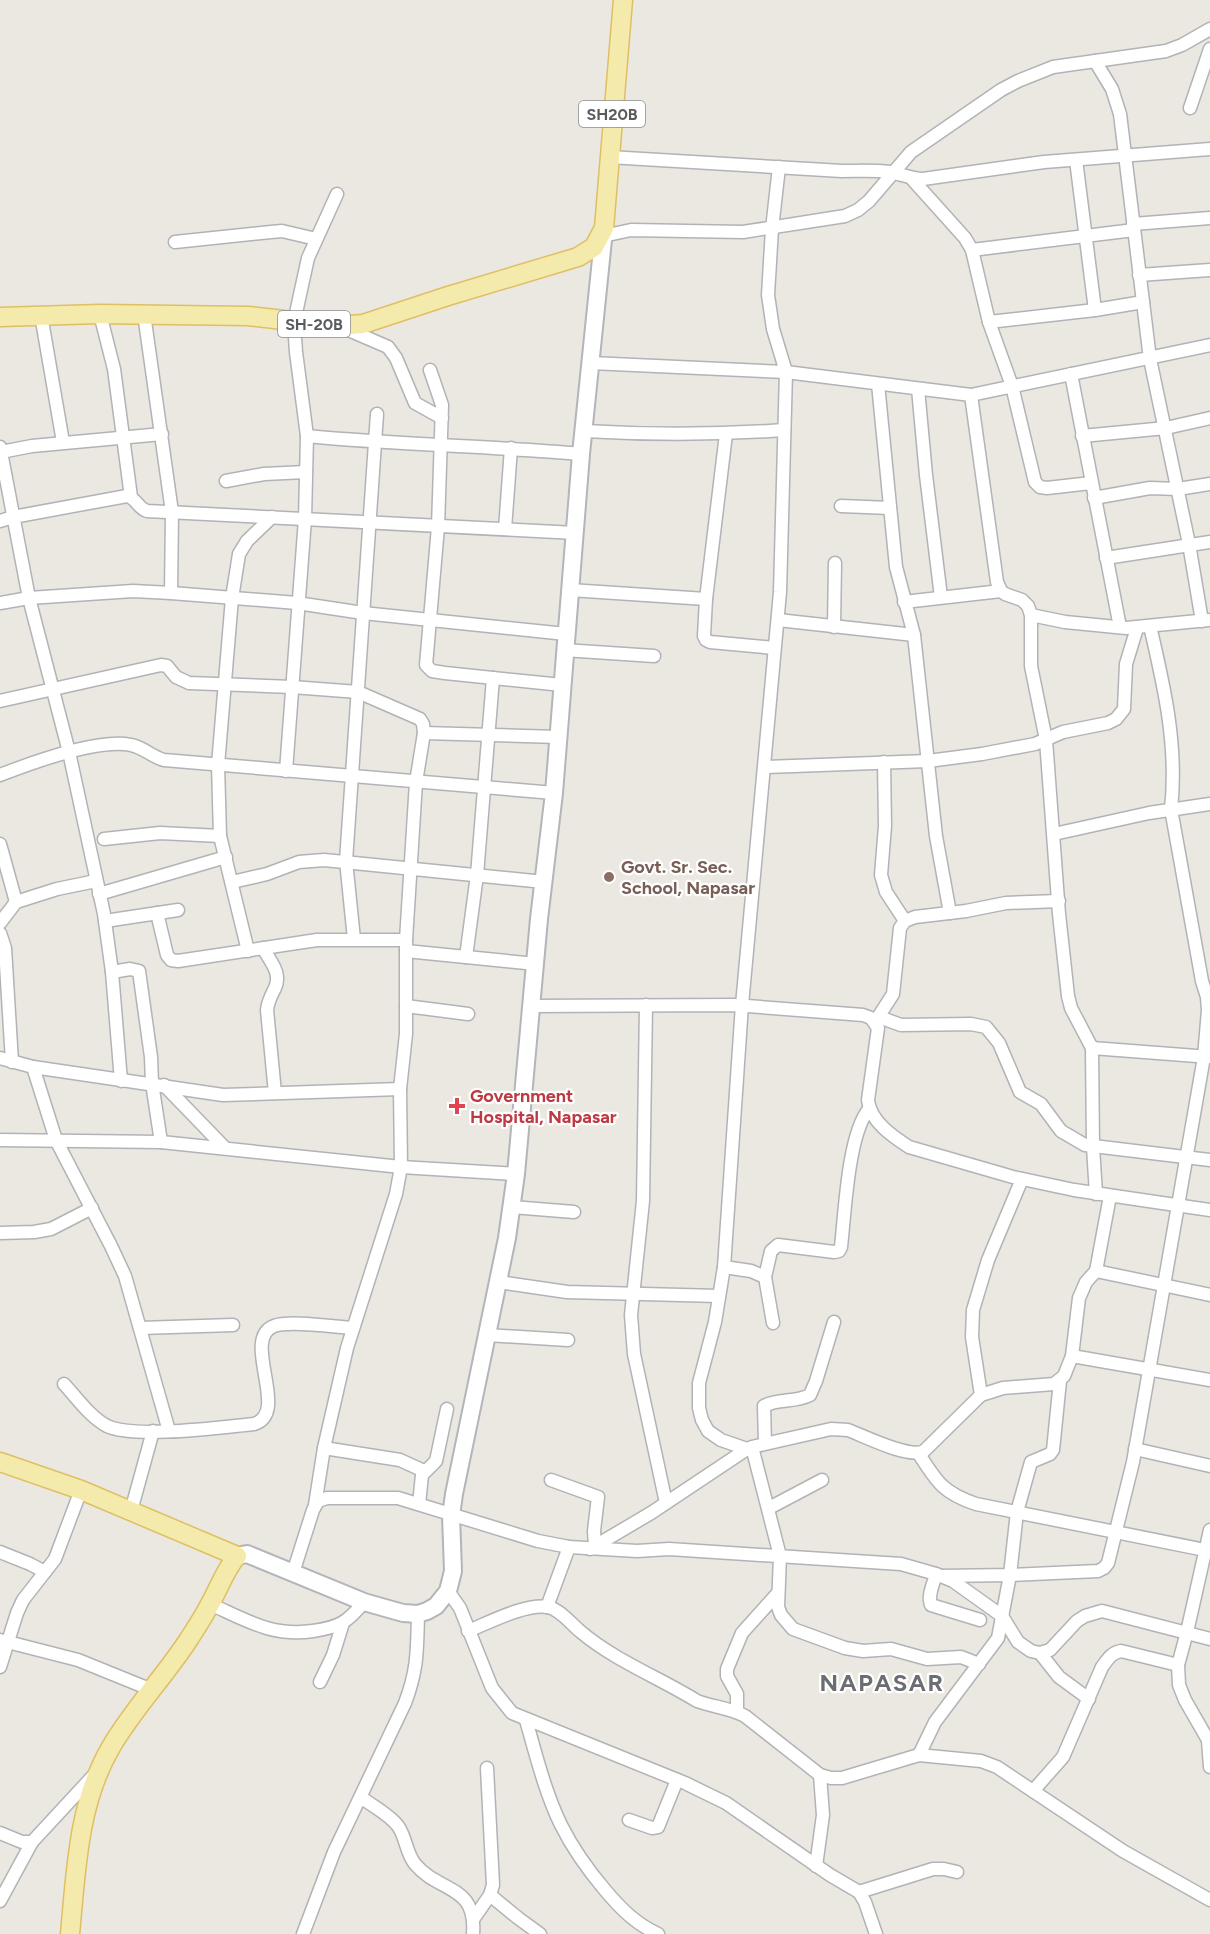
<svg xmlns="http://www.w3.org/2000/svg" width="1210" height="1934" font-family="Figtree,sans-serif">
	<rect width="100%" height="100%" fill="#eae8e0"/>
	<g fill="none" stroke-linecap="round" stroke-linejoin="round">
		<g stroke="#b1b3b6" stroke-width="15">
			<g id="street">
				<path d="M1095,61L1112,89L1120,114L1150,359L1189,544L1202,621"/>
				<path d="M1190,108L1210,49"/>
				<path d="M609,157L842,171C858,171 874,170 890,172C901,174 911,179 923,179L1044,162L1210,149"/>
				<path d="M1076,160L1095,310"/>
				<path d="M912,179L965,238L972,250L989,322L1012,386L1035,482L1040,487L1047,488L1091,483"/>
				<path d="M1133,224L1210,218"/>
				<path d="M603,236L631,230L743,232L845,216L858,210L869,201L911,152L1001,90L1018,81L1053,67L1166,51L1182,45L1210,29"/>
				<path d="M175,242L271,232L282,231L316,239"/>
				<path d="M972,250L1134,230"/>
				<path d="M1139,275L1210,270"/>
				<path d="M100,314L114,369L131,497"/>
				<path d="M144,314L172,512L171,593"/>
				<path d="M41,315L63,442"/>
				<path d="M989,322L1095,310L1143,302"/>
				<path d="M344,328L388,347L396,358L415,403L442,418"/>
				<path d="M591,363L786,372L971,395L1210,345"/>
				<path d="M430,370L442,405L438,527L426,665L432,671L445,673L562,685"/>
				<path d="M1071,374L1120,627"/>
				<path d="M878,384L896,567L914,635L936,836L950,913"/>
				<path d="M918,389L926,475L941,597"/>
				<path d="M971,395L997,582L1001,591L1005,594L1022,600L1028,606L1031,615V666L1046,740L1059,914L1068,996L1071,1008L1092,1048L1093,1147L1096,1194"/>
				<path d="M584,431C653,435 715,435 784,430"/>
				<path d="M726,434L706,599L704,636L706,640L710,642L774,648"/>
				<path d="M307,436C398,445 490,446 581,454"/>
				<path d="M1082,436L1166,428L1210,418"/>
				<path d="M0,447L29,598L69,752L104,914L112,972L121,1081"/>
				<path d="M1,452L32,446L162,434"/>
				<path d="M226,481L264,474L306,472"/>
				<path d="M1094,498L1150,488L1178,489L1210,484"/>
				<path d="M841,506L890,508"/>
				<path d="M0,521L13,517L127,496C136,498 138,508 147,511L576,533"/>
				<path d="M505,529L511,448"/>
				<path d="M1106,558L1210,542"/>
				<path d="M570,590L706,599"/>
				<path d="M904,602L1001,591"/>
				<path d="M0,603L29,598L133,591L171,593L297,603L363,613L566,634"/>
				<path d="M1031,615L1065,622L1126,628L1208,620"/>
				<path d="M778,620L914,635"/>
				<path d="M834,627L835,563"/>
				<path d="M564,650L654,656"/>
				<path d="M0,701L161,665L167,666L176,677L189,683L292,687L358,692L420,719L423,724L424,733L416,782L406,940V1034L400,1089L401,1167L396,1194L347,1348L324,1448L315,1505"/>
				<path d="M424,733L558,737"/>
				<path d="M884,762L885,826L881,875L886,892L905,921"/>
				<path d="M766,767L928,761L982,754L1035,744L1063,732L1108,723L1116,719L1124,709L1126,664L1137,628"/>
				<path d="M286,771L305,519L307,436L296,352L294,322L308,258L337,194"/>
				<path d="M0,775C31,763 98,738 131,745C143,747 152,757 164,760L554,793"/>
				<path d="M1054,834L1149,813L1210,804"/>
				<path d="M104,839L160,833L220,836"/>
				<path d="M0,844L16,902"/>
				<path d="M232,882L267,874L299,862L324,860L544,882"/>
				<path d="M99,894L226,857"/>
				<path d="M157,913L167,955L171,960L178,961L317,940H406"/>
				<path d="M105,921L178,910"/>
				<path d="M0,923L16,902L57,889L96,881"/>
				<path d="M0,933L5,948L12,1062"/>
				<path d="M354,939L346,861L377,414"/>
				<path d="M263,948C270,961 282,973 275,988C271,996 268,1001 267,1010L275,1093"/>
				<path d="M248,951L220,836L218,765L232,598L239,554L247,541L272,517"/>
				<path d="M406,951L536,964"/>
				<path d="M466,957L477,875L493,678"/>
				<path d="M112,972L130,969L139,971L151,1057L152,1083L161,1142"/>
				<path d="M646,1005L643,1201L631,1315L634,1354L666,1503"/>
				<path d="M406,1006L468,1014"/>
				<path d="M531,1006L734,1005L863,1015L871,1018L878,1028L868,1100C870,1121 892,1136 909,1147L1013,1177L1074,1190L1210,1210"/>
				<path d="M879,1017L901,1025L971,1024L986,1027L999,1043L1020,1092L1041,1104L1061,1131L1085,1145L1210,1160"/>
				<path d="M875,1022L893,994L900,928L905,921L915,917L966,911L1006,903L1059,901"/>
				<path d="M1092,1048L1210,1057"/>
				<path d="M0,1058L33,1067L223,1095L400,1089"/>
				<path d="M33,1067L56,1140L111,1246L125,1276L169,1431"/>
				<path d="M164,1085L224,1147"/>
				<path d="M0,1140L161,1142L401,1167L516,1174"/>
				<path d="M512,1207L574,1212"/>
				<path d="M0,1233L34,1232L51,1229L92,1208"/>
				<path d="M724,1267L751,1271L765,1277L773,1323"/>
				<path d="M1096,1271L1210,1295"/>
				<path d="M765,1277L771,1251L778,1245L834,1252L839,1251L841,1247C845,1212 848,1134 869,1109"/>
				<path d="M499,1282L567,1292L719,1296"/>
				<path d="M140,1328L233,1325"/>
				<path d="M487,1335L568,1340"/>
				<path d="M1072,1356L1210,1380"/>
				<path d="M64,1384C77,1398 90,1417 107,1426C135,1439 222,1427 254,1424C291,1413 240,1339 274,1326C289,1320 335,1327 353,1328"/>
				<path d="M981,1395L972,1337L973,1310L988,1260L1022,1179"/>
				<path d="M765,1443L764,1406C778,1398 795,1403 810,1395L816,1381L834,1322"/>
				<path d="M752,1447L780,1556L778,1607L781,1615L793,1629L845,1648L863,1651L891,1649L927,1659L961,1657L979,1664"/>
				<path d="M324,1448L400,1460L424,1471"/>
				<path d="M747,1449L721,1440L708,1431L702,1420L699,1408V1383L715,1322L724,1267L742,1005L780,592L786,372L773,329L768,295L772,229L779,167"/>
				<path d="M1135,1449L1210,1466"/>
				<path d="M919,1454C937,1482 943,1493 976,1504L1210,1551"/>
				<path d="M551,1480L598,1497L594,1531L595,1546"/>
				<path d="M419,1504L422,1475L436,1461L447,1409"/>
				<path d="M769,1508L822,1480"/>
				<path d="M131,1511L153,1431"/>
				<path d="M1210,1530L1187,1632L1178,1665L1179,1685L1185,1700L1208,1740L1210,1767"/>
				<path d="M590,1549L651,1513L747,1449L756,1446L831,1429L848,1430C864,1436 909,1459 924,1451L981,1395L1003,1388L1054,1384L1064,1376L1072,1356L1079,1298L1086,1282L1096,1271L1110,1196"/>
				<path d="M0,1552L30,1564L45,1572"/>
				<path d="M293,1573L313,1510L318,1501L327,1498H398L538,1541L569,1547L637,1551L669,1549L901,1564L936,1574L953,1581L1002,1616L1018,1642L1031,1651L1040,1653L1050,1650L1077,1621L1085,1616L1102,1611L1210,1639"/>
				<path d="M936,1574C934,1583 927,1595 931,1605L980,1620"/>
				<path d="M941,1576L1010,1575L1098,1571L1104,1568L1108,1563L1133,1462L1204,1057L1208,1010L1207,997L1202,981L1171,809C1178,746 1164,686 1150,626"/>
				<path d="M448,1591L460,1608L492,1688L512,1713L685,1783L726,1803L830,1875L859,1892L865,1902L876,1934"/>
				<path d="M210,1604C246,1620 272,1637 313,1631C339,1627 347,1623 364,1602"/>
				<path d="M547,1607L569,1547"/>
				<path d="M468,1631C488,1623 526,1603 548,1607C561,1610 571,1624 581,1632C614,1660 660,1678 697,1701C713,1707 730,1708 745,1716L820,1775L831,1778H842L919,1755L981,1761L997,1767L1123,1851L1210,1900"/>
				<path d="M0,1640L78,1660L152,1690"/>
				<path d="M1040,1653L1059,1677L1089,1699"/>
				<path d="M0,1667L17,1613L23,1600L55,1559L81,1490"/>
				<path d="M320,1682L333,1655L343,1623"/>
				<path d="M737,1711V1694L727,1676V1669L742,1633L777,1594"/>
				<path d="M526,1720C536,1755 545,1792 561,1825C573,1849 588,1870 605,1890C621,1909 636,1924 658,1934"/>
				<path d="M919,1755L935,1722L998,1638L1010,1575L1017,1512L1031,1462L1050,1454L1053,1450L1060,1381"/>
				<path d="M1033,1791L1063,1757L1102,1667C1108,1659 1111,1653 1121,1651L1178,1665"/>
				<path d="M361,1797C372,1806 389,1814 398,1826C406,1837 406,1853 415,1864C439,1893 477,1884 473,1934"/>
				<path d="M629,1820L652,1828L658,1827L677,1780"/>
				<path d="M0,1833L22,1842H32L94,1775"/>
				<path d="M816,1866L823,1815L820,1775"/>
				<path d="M859,1892L933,1869H944L957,1872"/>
				<path d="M490,1895L518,1918L540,1934"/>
				<path d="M0,1901L32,1842"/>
				<path d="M474,1918L490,1895L493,1885L487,1768"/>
				<path d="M303,1934L334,1852L405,1703C418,1669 417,1650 418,1614"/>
			</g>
		</g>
		<g stroke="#b2b5b9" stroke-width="20">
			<path id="secondary" d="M237,1556L247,1554L364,1602L403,1613L418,1614L427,1611L436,1606L448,1591L453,1571L451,1516L454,1494L507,1238L516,1174L539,919L554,793L581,454L604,230"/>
		</g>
		<g stroke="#dfbf64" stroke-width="21">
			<g id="primary">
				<path d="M0,317L100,314L173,315L248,316L337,326L363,324L448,296L578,257L594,247L604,228L623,0"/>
				<path d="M0,1462L81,1490L237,1556C225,1570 219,1588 210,1604C204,1616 196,1628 189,1639C165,1676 133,1709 111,1747C78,1803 76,1871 70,1934"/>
			</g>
		</g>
		<use href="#street" stroke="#fff" stroke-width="12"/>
		<use href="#secondary" stroke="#fff" stroke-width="16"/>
		<use href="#primary" stroke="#f4eaab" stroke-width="18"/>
	</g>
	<circle fill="#8d6e63" stroke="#fff" stroke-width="2" cx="609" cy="877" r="6"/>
	<path fill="#e0444e" stroke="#fff" stroke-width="2" d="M454 1097h6v6h6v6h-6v6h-6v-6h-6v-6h6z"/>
	<g text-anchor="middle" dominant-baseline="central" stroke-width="4.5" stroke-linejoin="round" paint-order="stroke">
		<g fill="#fff" stroke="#8b8d8f" stroke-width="1.5">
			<rect x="579" y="101" width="66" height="26" rx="4.5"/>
			<rect x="278" y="311" width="72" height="26" rx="4.5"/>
		</g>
		<g font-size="16" font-weight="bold" fill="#595c5f">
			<text x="612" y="114">SH20B</text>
			<text x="314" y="324">SH-20B</text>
		</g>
		<g font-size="18" font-weight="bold" fill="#785e54" stroke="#fff" text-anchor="start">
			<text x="621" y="867">Govt. Sr. Sec.<tspan x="621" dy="21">School, Napasar</tspan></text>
		</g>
		<g font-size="18" font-weight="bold" fill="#be3a42" stroke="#fff" text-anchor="start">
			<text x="470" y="1096">Government<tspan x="470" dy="21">Hospital, Napasar</tspan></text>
		</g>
		<g font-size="24" font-weight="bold" letter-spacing="1.5" fill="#6a6d71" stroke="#fff">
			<text x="882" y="1682">NAPASAR</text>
		</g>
	</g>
</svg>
